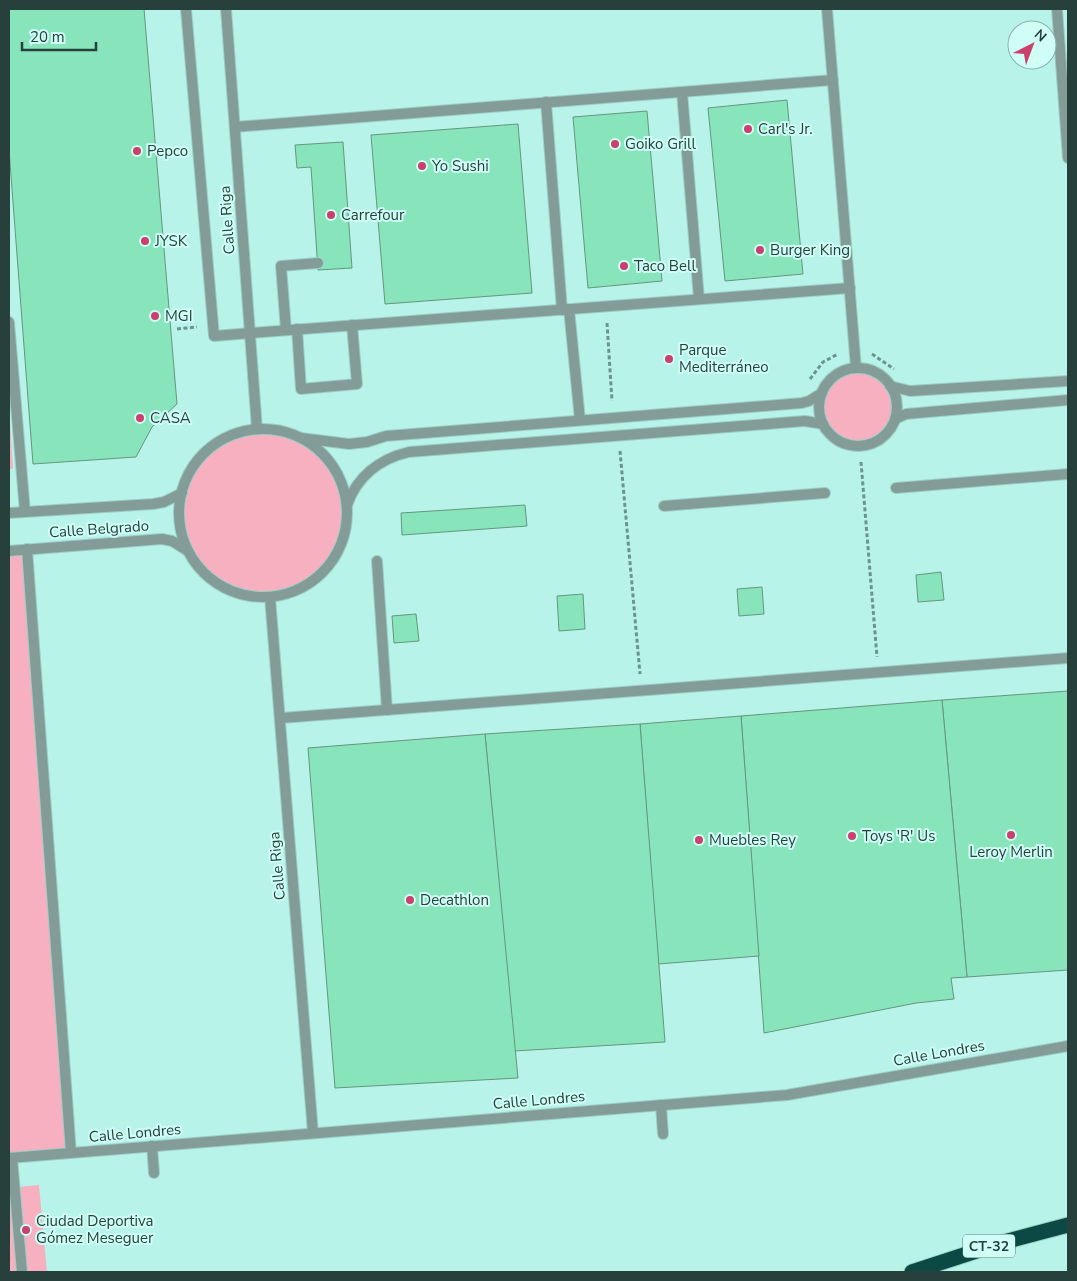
<svg xmlns="http://www.w3.org/2000/svg" width="1077" height="1281" font-family="'Nunito Sans',sans-serif">
	<rect width="100%" height="100%" fill="#b8f3ea"/>
	<g fill="#f7b0c0">
		<circle cx="858" cy="407" r="39"/>
		<path d="M9,408L13,469H9Z"/>
		<circle cx="263" cy="513" r="84"/>
		<path d="M27,549L71,1153L9,1158V551Z"/>
		<path d="M39,1185L47,1272H9V1188Z"/>
	</g>
	<g fill="#88e4bb" stroke="#65957f">
		<path d="M9,9H144L177,404L152,427L136,457L33,464L9,150Z"/>
		<path d="M787,100L803,274L725,281L708,108Z"/>
		<path d="M647,111L662,281L588,288L573,117Z"/>
		<path d="M518,124L532,293L385,304L371,135Z"/>
		<path d="M343,142L352,268L318,270L311,167L297,168L295,145Z"/>
		<path d="M525,505L527,526L402,535L401,513Z"/>
		<path d="M941,572L944,600L918,602L916,575Z"/>
		<path d="M762,587L764,614L739,616L737,589Z"/>
		<path d="M583,594L585,629L559,631L557,596Z"/>
		<path d="M416,614L419,641L394,643L392,616Z"/>
		<path d="M1068,691V970L967,977L942,700Z"/>
		<path d="M942,700L967,977L951,978L954,999L916,1003L764,1033L741,716Z"/>
		<path d="M741,716L759,956L658,964L640,724Z"/>
		<path d="M640,724L665,1042L514,1051L485,734Z"/>
		<path d="M485,734L518,1078L335,1088L308,748Z"/>
	</g>
	<g fill="none" stroke-linecap="round" stroke-linejoin="round">
		<g stroke="#9bcfc7" stroke-width="12">
			<g id="service">
				<path d="M827,9L856,368"/>
				<path d="M1057,9L1068,158"/>
				<path d="M235,127L833,80"/>
				<path d="M569,309L580,420"/>
				<path d="M9,322L25,512"/>
				<path d="M297,329L301,389L357,384L352,325"/>
				<path d="M286,330L281,266L318,263"/>
				<path d="M251,333L850,288"/>
				<circle cx="858" cy="407" r="39"/>
				<path d="M890,386L910,391L1068,381"/>
				<path d="M895,419L906,414L1068,400"/>
				<path d="M301,438L349,444L367,442L386,436L802,403L809,401L822,393"/>
				<path d="M896,488L1068,474"/>
				<path d="M347,505C357,477 379,459 409,452L805,421L823,424"/>
				<path d="M664,506L825,493"/>
				<path d="M377,561L387,710"/>
				<path d="M281,718L1068,658"/>
				<path d="M661,1105L663,1134"/>
				<path d="M152,1146L154,1173"/>
				<path d="M12,1158L22,1272"/>
			</g>
		</g>
		<g stroke="#9bcfc7" stroke-width="12">
			<g id="minor">
				<path d="M186,9L214,336L251,333"/>
				<path d="M226,9L257,429"/>
				<path d="M682,92L699,299"/>
				<path d="M546,102L562,310"/>
				<path d="M27,549L71,1153"/>
				<path d="M270,597L313,1133"/>
				<path d="M9,1158L787,1095L1068,1046"/>
			</g>
		</g>
		<g stroke="#9bcfc7" stroke-width="12">
			<g id="tertiary">
				<circle cx="263" cy="513" r="84"/>
				<path d="M9,513L153,504L164,502L182,493"/>
				<path d="M9,551L162,539L172,541L188,551"/>
			</g>
		</g>
		<g stroke="#9bcfc7" stroke-width="17">
			<path id="motorway" d="M912,1272L1004,1242L1068,1225"/>
		</g>
		<g stroke="#6c948e" stroke-width="3" stroke-dasharray="4 2.5" stroke-linecap="butt">
			<path d="M607,323L612,401"/>
			<path d="M177,329L197,327"/>
			<path d="M872,354L894,369"/>
			<path d="M810,379L823,362L838,354"/>
			<path d="M620,451L640,674"/>
			<path d="M861,462L877,657"/>
		</g>
		<use href="#service" stroke="#849c98" stroke-width="10"/>
		<use href="#minor" stroke="#849c98" stroke-width="10"/>
		<use href="#tertiary" stroke="#849c98" stroke-width="10"/>
		<use href="#motorway" stroke="#0b4a44" stroke-width="15"/>
	</g>
	<g fill="#cc3f6e" stroke="#cffef6" stroke-width="2">
		<circle cx="748" cy="129" r="5"/>
		<circle cx="615" cy="144" r="5"/>
		<circle cx="137" cy="151" r="5"/>
		<circle cx="422" cy="166" r="5"/>
		<circle cx="331" cy="215" r="5"/>
		<circle cx="145" cy="241" r="5"/>
		<circle cx="760" cy="250" r="5"/>
		<circle cx="624" cy="266" r="5"/>
		<circle cx="155" cy="316" r="5"/>
		<circle cx="669" cy="359" r="5"/>
		<circle cx="140" cy="418" r="5"/>
		<circle cx="1011" cy="835" r="5"/>
		<circle cx="852" cy="836" r="5"/>
		<circle cx="699" cy="840" r="5"/>
		<circle cx="410" cy="900" r="5"/>
		<circle cx="26" cy="1230" r="5"/>
	</g>
	<g text-anchor="middle" dominant-baseline="central" stroke-width="4" stroke-linejoin="round" paint-order="stroke">
		<rect fill="#cffef6" stroke="#5a7974" stroke-width="1" x="963" y="1234.5" width="52" height="23" rx="4"/>
		<g font-size="14" font-weight="bold" fill="#28403c">
			<text x="989" y="1246">CT-32</text>
		</g>
		<g font-size="15" fill="#28403c" stroke="#cffef6" text-anchor="start">
			<text x="758" y="129">Carl's Jr.</text>
			<text x="625" y="144">Goiko Grill</text>
			<text x="147" y="151">Pepco</text>
			<text x="432" y="166">Yo Sushi</text>
			<text x="341" y="215">Carrefour</text>
			<text x="155" y="241">JYSK</text>
			<text x="770" y="250">Burger King</text>
			<text x="634" y="266">Taco Bell</text>
			<text x="165" y="316">MGI</text>
			<text x="679" y="350">Parque<tspan x="679" dy="17">Mediterráneo</tspan></text>
			<text x="150" y="418">CASA</text>
			<text x="862" y="836">Toys 'R' Us</text>
			<text x="709" y="840">Muebles Rey</text>
			<text x="1011" y="852" text-anchor="middle">Leroy Merlin</text>
			<text x="420" y="900">Decathlon</text>
			<text x="36" y="1221">Ciudad Deportiva<tspan x="36" dy="17">Gómez Meseguer</tspan></text>
		</g>
		<g font-size="15" fill="#28403c" stroke="#cffef6">
			<text transform="translate(227 220) rotate(-94)">Calle Riga</text>
			<text transform="translate(99 529) rotate(-4)">Calle Belgrado</text>
			<text transform="translate(277 866) rotate(-95)">Calle Riga</text>
			<text transform="translate(939 1053) rotate(-10)">Calle Londres</text>
			<text transform="translate(539 1100) rotate(-5)">Calle Londres</text>
			<text transform="translate(135 1133) rotate(-5)">Calle Londres</text>
		</g>
	</g>
	<rect width="1077" height="1281" fill="none" stroke="#28403c" stroke-width="20"/>
	<g transform="translate(1032 45) rotate(42)"><circle r="24" fill="#cffef6" stroke="#8cb2ac"/>
	<path d="M0-4L9 19L0 12L-9 19Z" fill="#cc3f6e"/>
	<text y="-8" font-size="14" font-weight="bold" text-anchor="middle" fill="#28403c">N</text>
	</g>
	<path d="M22 42v8h74v-8" fill="none" stroke="#28403c" stroke-width="2.5"/>
	<text x="30" y="42" font-size="15" fill="#28403c" stroke="#cffef6" stroke-width="4" paint-order="stroke">20 m</text>
</svg>
